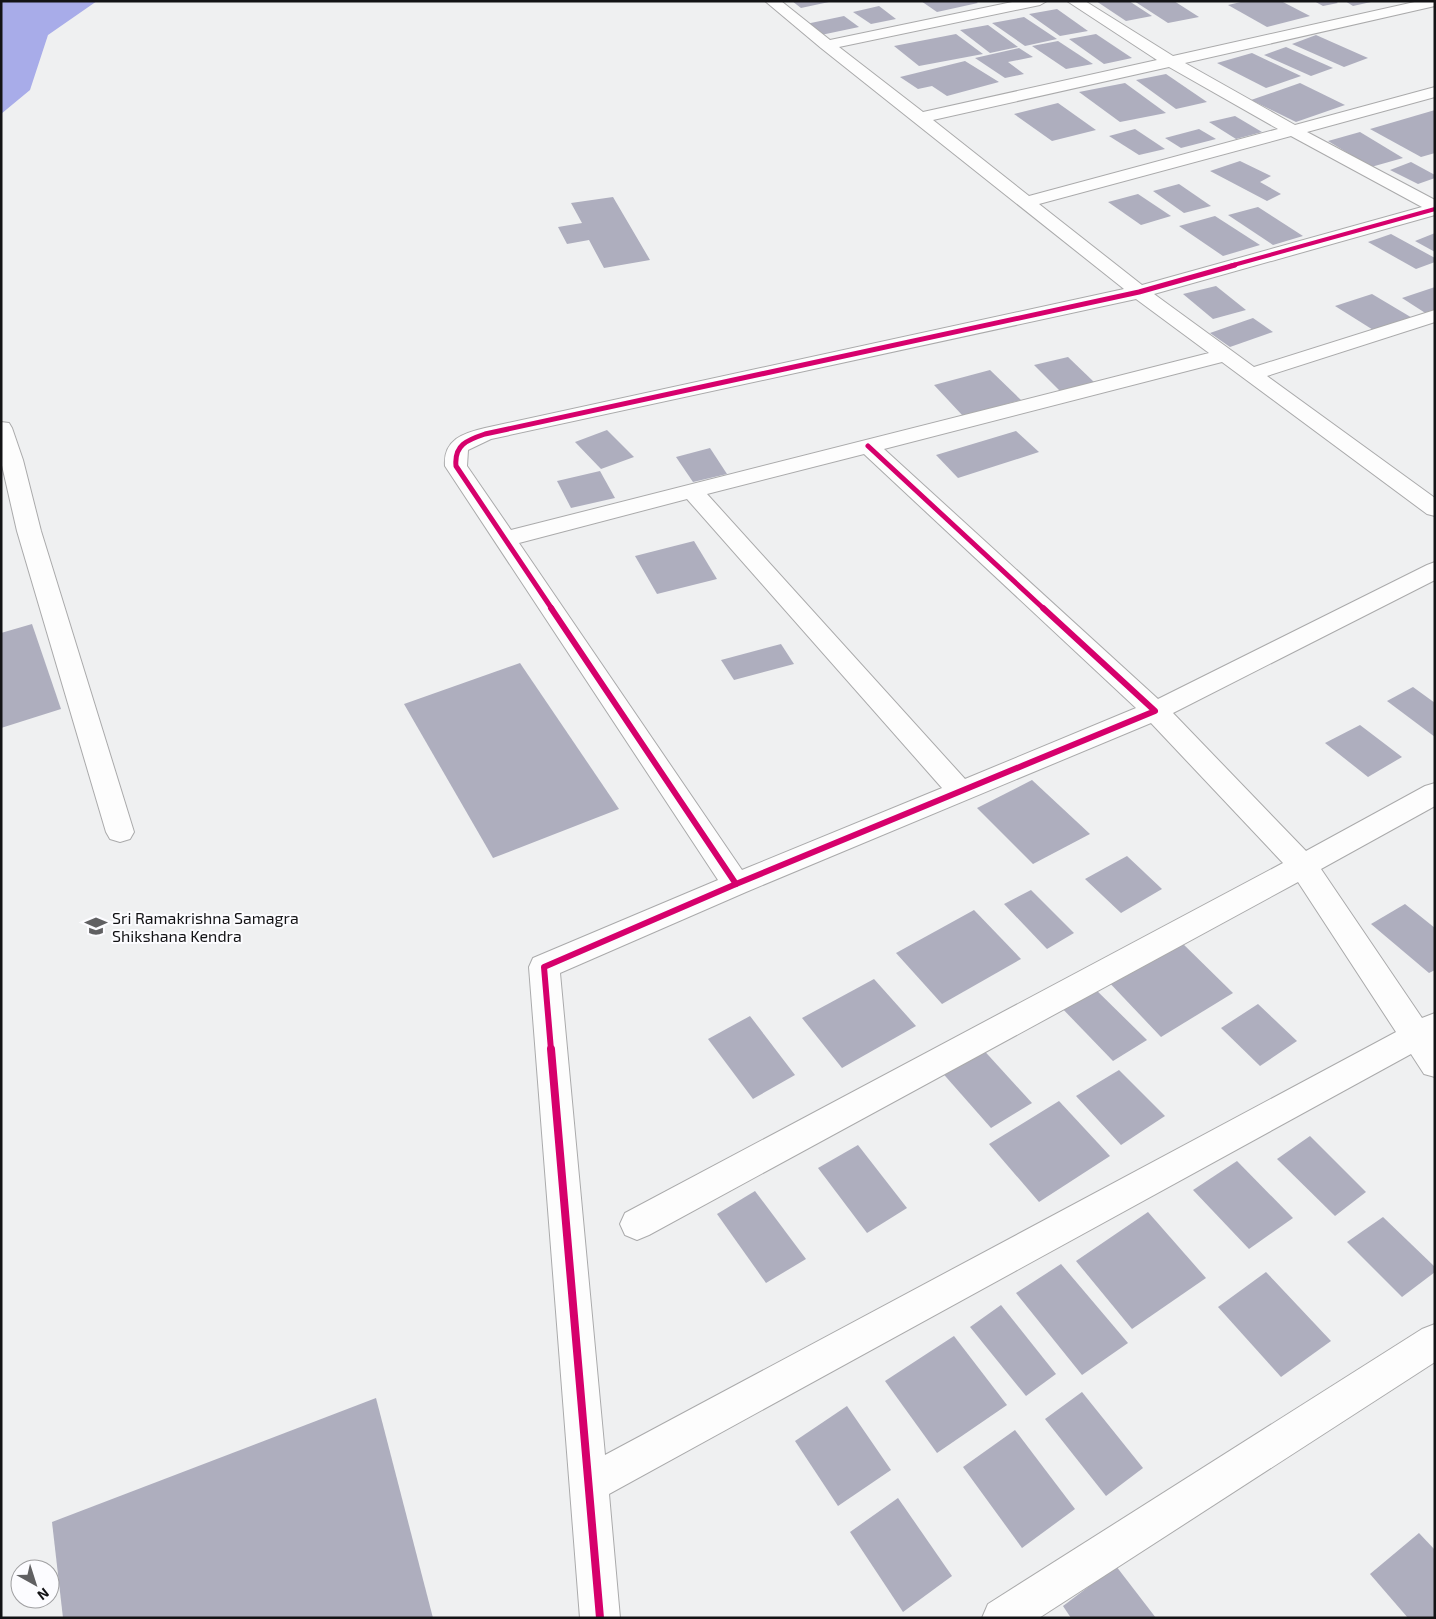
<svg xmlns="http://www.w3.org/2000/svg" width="1436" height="1619" font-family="'Exo 2',sans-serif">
	<rect width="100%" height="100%" fill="#eff0f1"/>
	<path fill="#a8ace9" d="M1,1H97L48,35L30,90L1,114Z"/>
	<g fill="#aeaebe">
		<path d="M792,1H828L829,2L801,8Z"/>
		<path d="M921,1H975L978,3L937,12Z"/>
		<path d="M1096,1H1129L1152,16L1126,21Z"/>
		<path d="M1134,1H1174L1199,17L1168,23Z"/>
		<path d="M1245,1H1281L1310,16L1267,27L1228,5Z"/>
		<path d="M1314,1H1335L1338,3L1323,6Z"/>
		<path d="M1345,1H1371V2L1353,6Z"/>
		<path d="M879,6L896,19L871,24L853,12Z"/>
		<path d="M1057,9L1088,31L1060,36L1029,14Z"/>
		<path d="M844,16L859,27L821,35L806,24Z"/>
		<path d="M1024,17L1057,39L1025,46L992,23Z"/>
		<path d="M988,25L1018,47L990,53L960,30Z"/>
		<path d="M956,34L983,54L919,66L894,46Z"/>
		<path d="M1096,34L1132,58L1104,64L1069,39Z"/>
		<path d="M1316,35L1368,58L1344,67L1292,44Z"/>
		<path d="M1058,41L1093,64L1066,69L1032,46Z"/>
		<path d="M1286,47L1333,68L1311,76L1264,55Z"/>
		<path d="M1019,48L1033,57L1008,62L1024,74L1005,78L975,58Z"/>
		<path d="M1252,53L1301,76L1266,88L1217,63Z"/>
		<path d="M965,61L999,82L947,96L932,86L918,89L900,77Z"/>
		<path d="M1166,74L1207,102L1176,109L1136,80Z"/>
		<path d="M1125,83L1166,113L1120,122L1079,92Z"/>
		<path d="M1300,83L1345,105L1296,122L1251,100Z"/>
		<path d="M1058,103L1096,130L1052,141L1014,114Z"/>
		<path d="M1435,110V153L1421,157L1370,129Z"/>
		<path d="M1235,116L1262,132L1236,139L1209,122Z"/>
		<path d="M1135,129L1165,149L1139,155L1109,136Z"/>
		<path d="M1199,129L1216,139L1181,148L1165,138Z"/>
		<path d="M1360,132L1403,158L1371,167L1328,141Z"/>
		<path d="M1240,161L1271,176L1260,182L1281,194L1267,201L1210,171Z"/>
		<path d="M1411,162L1435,175V178L1418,184L1390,170Z"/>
		<path d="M1179,184L1211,206L1184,213L1153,191Z"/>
		<path d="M1138,194L1171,216L1141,225L1108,202Z"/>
		<path d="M613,197L650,260L604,268L589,240L567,244L558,227L582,223L571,203Z"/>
		<path d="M1258,207L1303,236L1273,245L1228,215Z"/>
		<path d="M1215,216L1260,245L1223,256L1179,226Z"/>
		<path d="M1435,233V252L1415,241Z"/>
		<path d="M1391,234L1435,258V262L1416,269L1368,242Z"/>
		<path d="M1216,286L1246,310L1213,319L1183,294Z"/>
		<path d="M1435,287V314L1430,316L1402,298Z"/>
		<path d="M1372,294L1414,319L1378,333L1335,306Z"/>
		<path d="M1253,318L1273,332L1230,347L1210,333Z"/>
		<path d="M1068,357L1094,382L1060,391L1034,365Z"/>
		<path d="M990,370L1021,400L963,416L934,385Z"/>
		<path d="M607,430L634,457L601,469L575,442Z"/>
		<path d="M1016,431L1039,452L958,478L936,455Z"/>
		<path d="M710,448L727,474L693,482L676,457Z"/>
		<path d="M600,471L615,498L571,508L557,481Z"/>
		<path d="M694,541L717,579L657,594L635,556Z"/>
		<path d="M32,624L61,709L1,728V633Z"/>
		<path d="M781,644L794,664L734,680L721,660Z"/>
		<path d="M520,663L619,809L493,858L404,704Z"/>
		<path d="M1413,687L1435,703V737L1387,701Z"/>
		<path d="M1360,725L1402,757L1368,777L1325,743Z"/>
		<path d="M1032,780L1090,834L1033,864L977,808Z"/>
		<path d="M1127,856L1162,889L1121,913L1085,879Z"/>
		<path d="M1031,890L1074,933L1047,949L1004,904Z"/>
		<path d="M1405,904L1435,928V970L1429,973L1371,924Z"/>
		<path d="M974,910L1021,959L942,1004L896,953Z"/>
		<path d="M1177,938L1233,993L1161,1037L1105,978Z"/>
		<path d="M874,979L916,1026L842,1068L802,1018Z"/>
		<path d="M1089,983L1147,1040L1113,1061L1057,1003Z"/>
		<path d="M1258,1004L1297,1041L1260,1066L1221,1028Z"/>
		<path d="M750,1016L795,1075L753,1099L708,1039Z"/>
		<path d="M979,1045L1032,1103L991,1128L939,1069Z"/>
		<path d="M1119,1070L1165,1116L1121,1145L1076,1096Z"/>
		<path d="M1059,1101L1110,1156L1039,1202L989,1144Z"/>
		<path d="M1310,1136L1366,1192L1335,1216L1277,1159Z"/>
		<path d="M858,1145L907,1208L867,1233L818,1168Z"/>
		<path d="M1237,1161L1293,1218L1249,1249L1193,1190Z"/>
		<path d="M755,1191L806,1259L766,1283L717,1214Z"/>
		<path d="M1148,1212L1206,1278L1132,1329L1076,1261Z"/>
		<path d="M1383,1217L1435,1267V1272L1402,1297L1347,1242Z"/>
		<path d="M1061,1264L1128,1343L1082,1375L1016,1293Z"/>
		<path d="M1266,1272L1331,1341L1281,1377L1218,1307Z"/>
		<path d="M1001,1305L1056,1374L1026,1396L970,1327Z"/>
		<path d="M954,1336L1007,1405L937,1453L885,1381Z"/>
		<path d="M1082,1392L1143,1468L1106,1496L1045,1419Z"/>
		<path d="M376,1398L433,1618H63L52,1522Z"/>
		<path d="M847,1406L891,1470L838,1506L795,1441Z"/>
		<path d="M1015,1430L1075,1509L1022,1548L963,1467Z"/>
		<path d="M898,1498L952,1576L903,1612L850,1532Z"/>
		<path d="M1419,1533L1435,1550V1618H1408L1370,1574Z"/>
		<path d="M1116,1566L1156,1618H1071L1063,1606Z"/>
	</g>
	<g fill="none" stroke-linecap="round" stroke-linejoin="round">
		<g stroke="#aaaaab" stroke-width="2">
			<path id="lane" d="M1,422L9,423L12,428L23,460L41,531L134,832L130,839L120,842L110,839L106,832L17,531L1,461Z"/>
		</g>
		<g stroke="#aaaaab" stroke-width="2">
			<g id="street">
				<path d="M765,1H781L830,40L1017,1H1047L1040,5L839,47L923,112L1157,60L1067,1H1085L1173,56L1419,1H1435V6L1185,63L1295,125L1435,87V97L1307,132L1435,200V215L1154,294L1254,367L1435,310V322L1267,376L1435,498V516L1427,514L1222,362L884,449L1158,699L1427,565L1435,562V580L1173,713L1306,851L1425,786L1435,783V806L1321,869L1422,1018L1435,1013V1077L1424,1074L1411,1054L609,1494L620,1618H580L529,967L533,958L718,880L445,466C443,440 463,433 485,428L1124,289L821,48ZM1169,67L1278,129L1029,196L933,120ZM1291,136L1422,207L1142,285L1039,204ZM1136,299L1209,353L511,530L467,466L468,450L491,439ZM864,454L1136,708L965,779L707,494ZM687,499L942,788L742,870L519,543ZM1151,723L1283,863L625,1213L620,1224L625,1235L637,1240L649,1235L1298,882L1396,1032L605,1455L560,973L746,892Z"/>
				<path d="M1435,1324V1362L1039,1618H982L988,1604L1422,1329Z"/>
			</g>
		</g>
		<use href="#lane" fill="#fdfdfd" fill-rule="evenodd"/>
		<use href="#street" fill="#fdfdfd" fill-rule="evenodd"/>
		<g stroke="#fcfcff" stroke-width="5.5">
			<path id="cycleway-far3" d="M1230,266L1435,209"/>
		</g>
		<g stroke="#fcfcff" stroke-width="8">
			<g id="cycleway-far2">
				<path d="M868,446L1044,609"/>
				<path d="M552,609L456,466C454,445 467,440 485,434L1139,292L1235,265"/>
			</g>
		</g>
		<g stroke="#fcfcff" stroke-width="9">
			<g id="cycleway-far1">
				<path d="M551,608L736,884"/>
				<path d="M551,1050L544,967L736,884L1155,711L1043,608"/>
			</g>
		</g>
		<g stroke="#fcfcff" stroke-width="11">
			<path id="cycleway" d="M551,1049L600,1618"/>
		</g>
		<use href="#cycleway-far3" stroke="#d6006c" stroke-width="4"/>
		<use href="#cycleway-far2" stroke="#d6006c" stroke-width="5"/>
		<use href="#cycleway-far1" stroke="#d6006c" stroke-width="6"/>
		<use href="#cycleway" stroke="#d6006c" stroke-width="8"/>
	</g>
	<defs>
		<g id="school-bare" transform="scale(1.725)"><path d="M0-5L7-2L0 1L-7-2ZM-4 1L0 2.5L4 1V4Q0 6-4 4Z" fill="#606062" stroke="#fcfcff" stroke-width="2.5" paint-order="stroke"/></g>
	</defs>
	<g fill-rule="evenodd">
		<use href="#school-bare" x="96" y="926"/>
	</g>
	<g text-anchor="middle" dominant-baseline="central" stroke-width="4" stroke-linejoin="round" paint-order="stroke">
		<g font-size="16" fill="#131315" stroke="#fcfcff" text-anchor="start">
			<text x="112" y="917">Sri Ramakrishna Samagra<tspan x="112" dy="18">Shikshana Kendra</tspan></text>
		</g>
	</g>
	<rect width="1436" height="1619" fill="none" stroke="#131315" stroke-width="5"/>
	<g transform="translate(35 1584) rotate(141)"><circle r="24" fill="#fcfcff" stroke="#9f9fa1"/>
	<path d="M0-4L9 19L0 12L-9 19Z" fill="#606062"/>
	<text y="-8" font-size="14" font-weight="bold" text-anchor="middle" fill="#131315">N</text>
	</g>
</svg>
